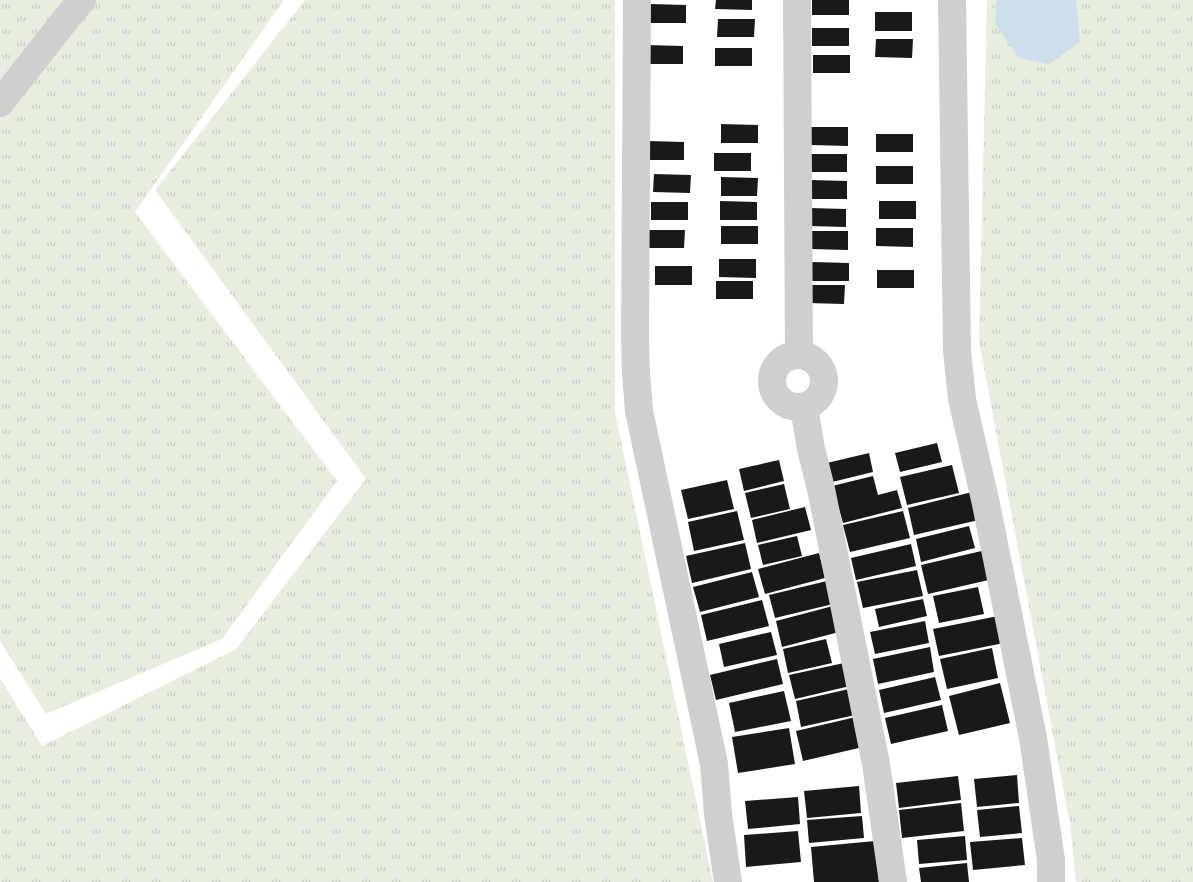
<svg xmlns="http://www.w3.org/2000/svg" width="1193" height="882" font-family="'Fira Sans',sans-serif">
	<defs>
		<pattern id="grass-tufts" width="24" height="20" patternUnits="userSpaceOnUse" patternTransform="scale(1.25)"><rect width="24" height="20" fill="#e7eee0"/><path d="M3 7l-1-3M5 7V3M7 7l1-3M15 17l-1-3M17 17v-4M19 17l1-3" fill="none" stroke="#c7cdc1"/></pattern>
	</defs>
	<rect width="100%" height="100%" fill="#fff"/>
	<g fill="url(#grass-tufts)">
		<path d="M0,0H284L135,212L337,481L222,639L46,714L0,641Z"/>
		<path d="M305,0H615V412L713,882H0V678L42,746L236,649L366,479L155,190Z"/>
		<path d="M987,0H1193V882H1076L1070,825L979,341Z"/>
	</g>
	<path fill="#cddfed" d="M997,0H1076L1080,42L1049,64L1019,58L995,24Z"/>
	<g fill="#191919">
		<path d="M716,0H752V10L715,9Z"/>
		<rect x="812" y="0" width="37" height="15"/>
		<path d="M650,4L686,5V23H649Z"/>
		<rect x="875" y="12" width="37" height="19"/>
		<path d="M718,19H755L754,37H717Z"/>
		<rect x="812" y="28" width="37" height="18"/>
		<path d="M876,39H913L912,58L875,57Z"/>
		<path d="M646,45L683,46V64H646Z"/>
		<rect x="715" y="48" width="37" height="18"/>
		<rect x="813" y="55" width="37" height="18"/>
		<path d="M721,124L758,125V143H721Z"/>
		<path d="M811,127H848V146L811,145Z"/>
		<rect x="876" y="134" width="37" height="18"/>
		<path d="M647,141L684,142V160H647Z"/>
		<rect x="714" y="153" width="37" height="18"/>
		<rect x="810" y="154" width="37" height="18"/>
		<rect x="876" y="166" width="37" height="18"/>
		<path d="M654,174L691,175L690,193L653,192Z"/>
		<path d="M721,177L758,178L757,196H721Z"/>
		<path d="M810,180L847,181V199H810Z"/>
		<path d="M720,201L757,202V220H720Z"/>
		<rect x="879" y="201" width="37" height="18"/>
		<rect x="651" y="202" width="37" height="18"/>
		<path d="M809,208L846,209V227L809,226Z"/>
		<rect x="721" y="226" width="37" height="18"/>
		<path d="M876,228H913V247L876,246Z"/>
		<path d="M648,230H685L684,248H647Z"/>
		<path d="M811,231H848V250L811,249Z"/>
		<path d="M719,259H756V278L719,277Z"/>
		<path d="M812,262L849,263V281H812Z"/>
		<rect x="655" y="266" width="37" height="19"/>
		<rect x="877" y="270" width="37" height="18"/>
		<rect x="716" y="281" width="37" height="18"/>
		<path d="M808,285H845L844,304L807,303Z"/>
		<path d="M937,443L942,462L900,472L895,453Z"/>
		<path d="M869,453L873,472L832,482L827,463Z"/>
		<path d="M779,460L784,481L744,491L739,469Z"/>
		<path d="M952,465L959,493L907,505L900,477Z"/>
		<path d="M873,476L878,495L897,490L902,508L843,523L838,505H836L832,486Z"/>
		<path d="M727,480L734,509L688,519L681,490Z"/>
		<path d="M784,484L790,509L751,518L745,493Z"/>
		<path d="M976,491L983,519L914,535L908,508Z"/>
		<path d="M805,507L811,530L757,543L752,520Z"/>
		<path d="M737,511L744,540L694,551L688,522Z"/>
		<path d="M903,511L910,538L850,552L843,525Z"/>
		<path d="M969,526L975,548L921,562L916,539Z"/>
		<path d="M797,536L802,556L763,565L758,545Z"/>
		<path d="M745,543L751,569L692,583L686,556Z"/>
		<path d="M911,544L916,566L856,580L851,558Z"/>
		<path d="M986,550L993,579L928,594L921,565Z"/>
		<path d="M819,553L825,578L765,594L758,569Z"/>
		<path d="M917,570L923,596L863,608L857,582Z"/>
		<path d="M752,572L759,597L700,612L693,587Z"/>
		<path d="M827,581L833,604L775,618L769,595Z"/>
		<path d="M978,587L984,614L939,623L933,596Z"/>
		<path d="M923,599L927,616L879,627L875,609Z"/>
		<path d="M762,600L769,626L707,641L701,615Z"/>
		<path d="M833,606L839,632L782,647L776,621Z"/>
		<path d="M998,616L1004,643L939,656L933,629Z"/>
		<path d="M925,621L929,643L875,654L870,632Z"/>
		<path d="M771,632L777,655L724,667L719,644Z"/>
		<path d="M826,639L832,663L788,673L783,649Z"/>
		<path d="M930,647L934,672L878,684L873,659Z"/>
		<path d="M992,648L998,678L947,689L940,659Z"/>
		<path d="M777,659L783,684L716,700L710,675Z"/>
		<path d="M844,663L850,686L795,699L789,675Z"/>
		<path d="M935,677L941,700L884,713L879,690Z"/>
		<path d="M1000,683L1010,723L959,735L949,696Z"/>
		<path d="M849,689L855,715L801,727L796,701Z"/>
		<path d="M784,691L791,721L735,732L729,703Z"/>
		<path d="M942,705L948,731L891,744L885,718Z"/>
		<path d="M856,717L863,747L803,761L796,731Z"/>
		<path d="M789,728L795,764L738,773L732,737Z"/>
		<path d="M1017,775L1019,803L977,807L974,779Z"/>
		<path d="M958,776L961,800L899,808L896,783Z"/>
		<path d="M859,786L861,813L807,818L804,791Z"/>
		<path d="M798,797L800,824L748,829L745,801Z"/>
		<path d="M961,803L964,831L902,838L899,810Z"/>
		<path d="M1019,806L1022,833L980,837L977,810Z"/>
		<path d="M862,816L864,838L809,843L807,820Z"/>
		<path d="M798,831L801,862L746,867L744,835Z"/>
		<path d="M965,836L967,860L919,864L917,840Z"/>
		<path d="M1022,838L1025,865L973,870L970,842Z"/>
		<path d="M875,841L879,882H814L811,847Z"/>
		<path d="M967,863L969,882H921L919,868Z"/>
	</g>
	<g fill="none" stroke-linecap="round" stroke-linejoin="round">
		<g stroke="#cfcfcf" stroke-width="28">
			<path d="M637,0L635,340L636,373L639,411L714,764L718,814L728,882"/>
			<path d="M797,0L799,354"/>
			<path d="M952,0L957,351L962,399L986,504L1033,738L1051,860V882"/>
			<path d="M0,103L66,19L82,0"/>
			<circle cx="798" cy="381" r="26"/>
			<path d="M804,407L811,449L821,489L876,764L893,882"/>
		</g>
	</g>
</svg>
